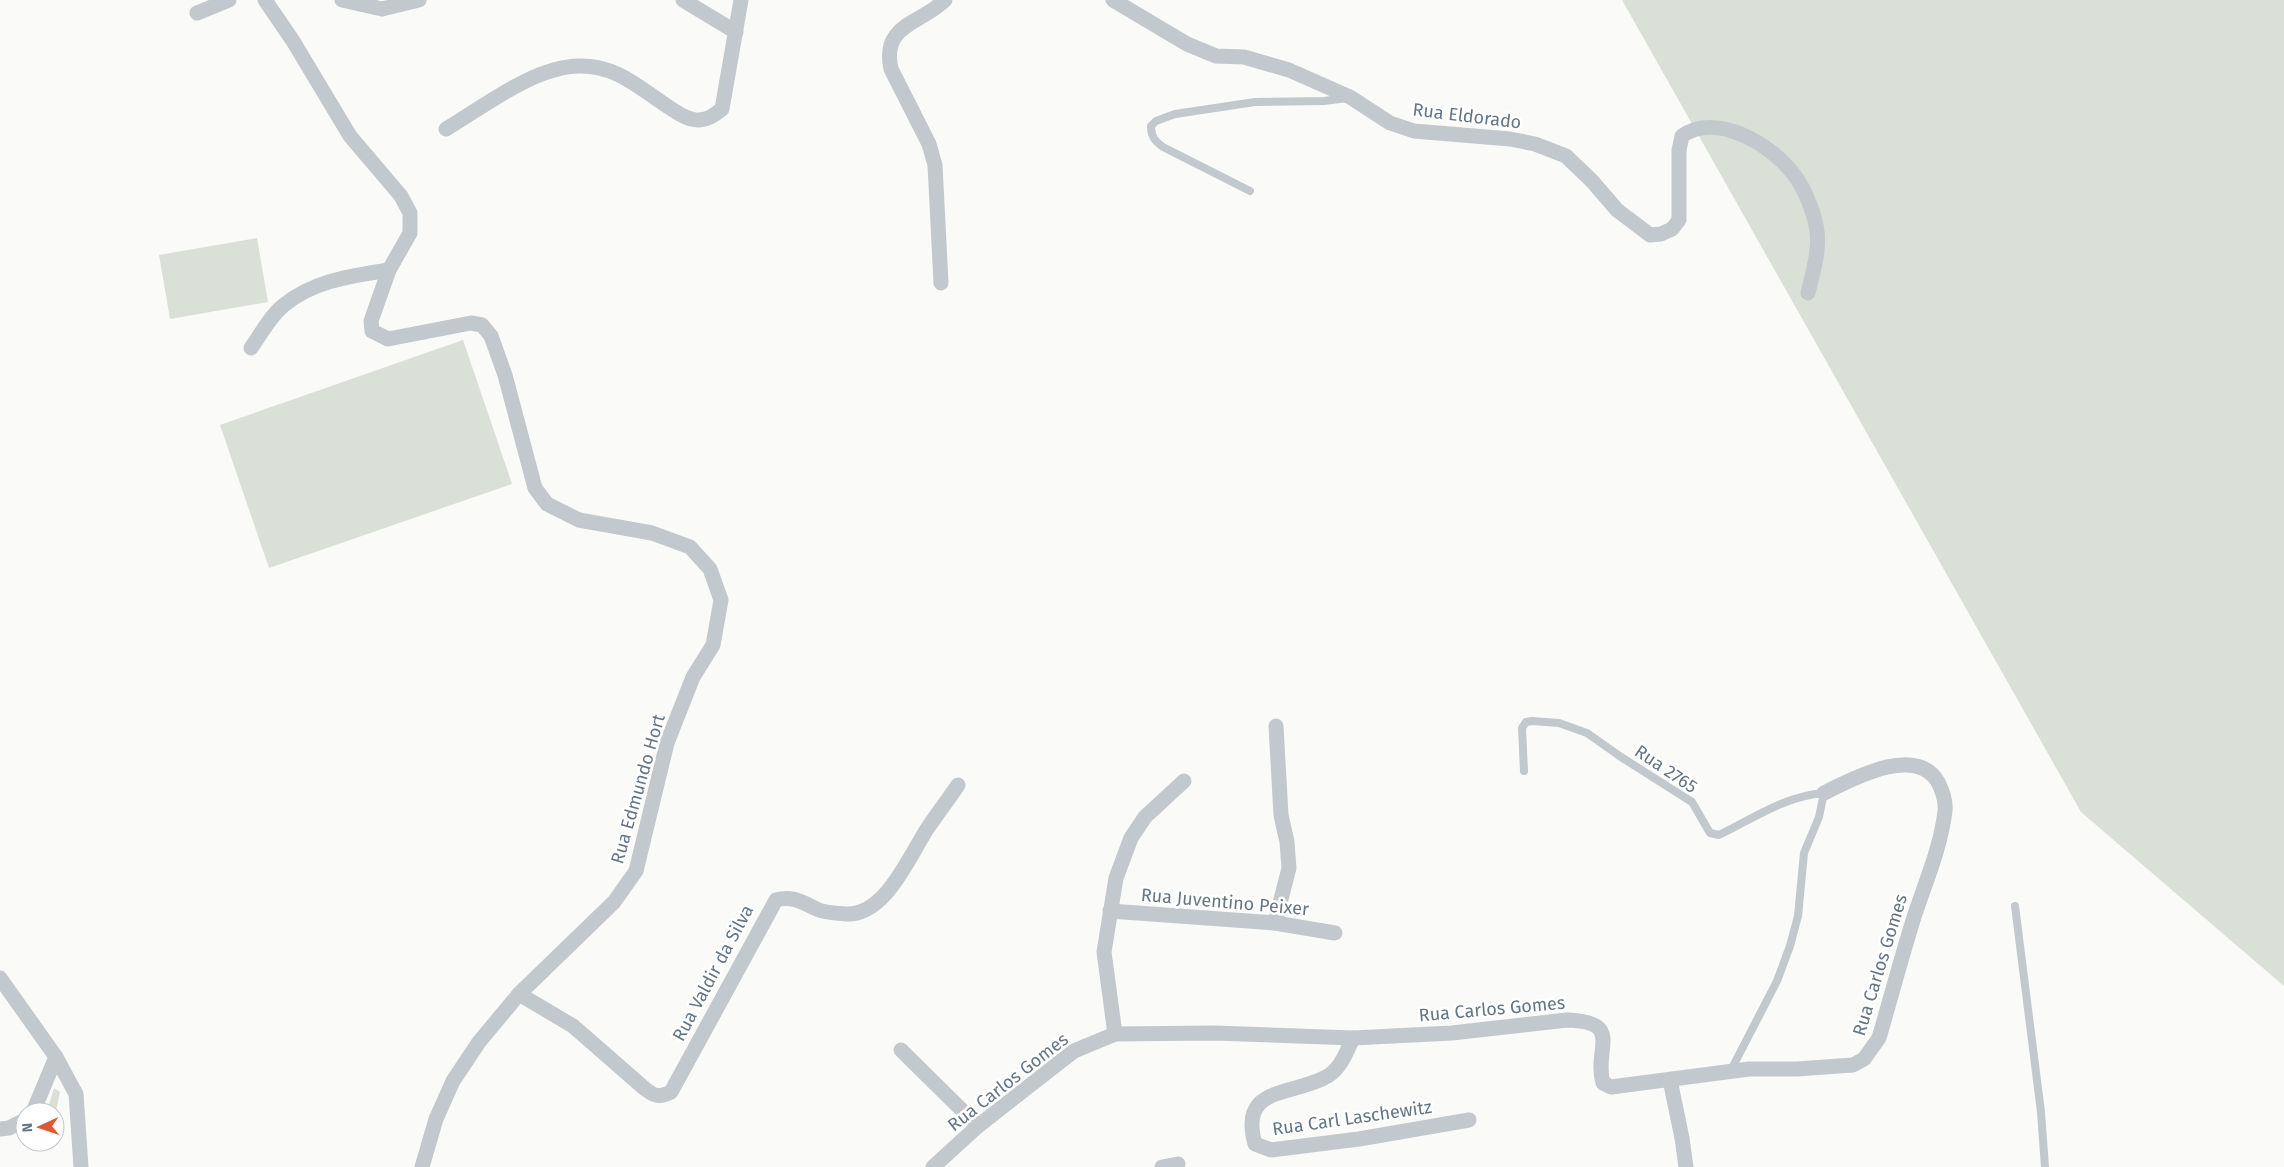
<svg xmlns="http://www.w3.org/2000/svg" width="2284" height="1167" font-family="'Fira Sans',sans-serif">
	<rect width="100%" height="100%" fill="#fafaf8"/>
	<g fill="#dadfd7">
		<path d="M1622,0H2284V986L2081,812Z"/>
		<path d="M257,238L268,302L170,319L159,255Z"/>
		<path d="M463,340L512,484L269,568L220,425Z"/>
		<path d="M54,1088L60,1092L55,1116V1112L47,1111Z"/>
	</g>
	<g fill="none" stroke-linecap="round" stroke-linejoin="round">
		<g stroke="#c3c8cc" stroke-width="8">
			<path d="M1250,191L1163,147C1155,141 1151,137 1151,126L1156,121L1175,114L1255,102L1324,101L1347,98"/>
			<path d="M1524,771L1522,728L1526,722L1532,721L1559,723L1587,733L1621,757L1692,802L1710,833L1719,835C1754,818 1785,796 1824,793L1819,817L1804,853L1798,916L1790,946L1777,981L1730,1072"/>
			<path d="M2015,906L2041,1112L2045,1167"/>
		</g>
		<g stroke="#c3c8cc" stroke-width="15">
			<path d="M265,0L293,41L350,136L401,196L410,213V233L389,270L371,321L372,331L388,339L471,323L482,325L491,336L505,375L535,488L547,504L579,520L652,533L690,547L710,569L721,600L713,645L693,677L667,743L636,871L614,902L519,994L479,1042L453,1081L436,1119L422,1167"/>
			<path d="M342,0L382,9L419,0"/>
			<path d="M683,0L736,32"/>
			<path d="M1113,0L1187,44L1216,56L1244,57L1289,70L1350,97L1390,123L1414,131L1510,139L1535,144L1566,156L1592,181L1617,210L1650,235L1661,234L1672,229L1679,220V150L1682,136C1717,111 1774,146 1795,176C1804,188 1813,210 1816,225C1821,248 1813,271 1808,293"/>
			<path d="M197,13L229,0"/>
			<path d="M446,129C485,106 533,67 579,66C616,65 638,87 667,106C676,112 687,120 698,120C708,120 714,115 722,109L741,0"/>
			<path d="M941,283L935,165L929,144L891,69C881,24 921,24 945,0"/>
			<path d="M251,348C261,334 271,315 284,305C315,280 352,276 389,270"/>
			<path d="M1110,911L1275,923L1335,933"/>
			<path d="M1275,923L1289,868L1287,842L1281,815L1276,726"/>
			<path d="M0,978L56,1057L76,1094L81,1167"/>
			<path d="M519,994L573,1026L644,1088C654,1096 659,1098 671,1092L776,900C793,895 803,903 819,910C826,913 837,913 846,914C885,916 909,857 927,829C937,814 948,800 958,785"/>
			<path d="M1115,1034L1104,952L1116,878L1131,838L1145,817L1184,781"/>
			<path d="M1353,1038C1346,1053 1340,1071 1324,1078C1288,1096 1239,1087 1255,1144L1271,1150L1359,1139L1469,1120"/>
			<path d="M901,1050L978,1126"/>
			<path d="M1670,1080L1682,1138L1686,1167"/>
			<path d="M33,1112L56,1057"/>
			<path d="M0,1129L9,1128L25,1120"/>
			<path d="M933,1167L978,1126L1074,1051L1115,1034L1215,1033L1353,1038L1452,1033L1567,1020C1625,1022 1593,1049 1603,1083L1611,1087L1749,1069H1797L1853,1065L1864,1059L1879,1038C1891,997 1902,955 1915,914C1926,881 1941,846 1945,811C1946,802 1942,790 1938,782C1916,744 1852,779 1824,793"/>
			<path d="M1162,1167L1178,1164"/>
		</g>
	</g>
	<g text-anchor="middle" dominant-baseline="central" stroke-width="5" stroke-linejoin="round" paint-order="stroke">
		<g font-size="18" fill="#657683" stroke="#fff">
			<text transform="translate(1467 116) rotate(7)">Rua Eldorado</text>
			<text transform="translate(1666 769) rotate(34)">Rua 2765</text>
			<text transform="translate(638 789) rotate(-74)">Rua Edmundo Hort</text>
			<text transform="translate(1225 902) rotate(5)">Rua Juventino Peixer</text>
			<text transform="translate(1880 965) rotate(-73)">Rua Carlos Gomes</text>
			<text transform="translate(713 973) rotate(-62)">Rua Valdir da Silva</text>
			<text transform="translate(1492 1009) rotate(-5)">Rua Carlos Gomes</text>
			<text transform="translate(1008 1082) rotate(-38)">Rua Carlos Gomes</text>
			<text transform="translate(1352 1118) rotate(-8)">Rua Carl Laschewitz</text>
		</g>
	</g>
	<g transform="translate(40 1127) rotate(267)"><circle r="24" fill="#ffffff" stroke="#c1c8cd"/>
	<path d="M0-4L9 19L0 12L-9 19Z" fill="#e4572e"/>
	<text y="-8" font-size="14" font-weight="bold" text-anchor="middle" fill="#657683">N</text>
	</g>
</svg>
